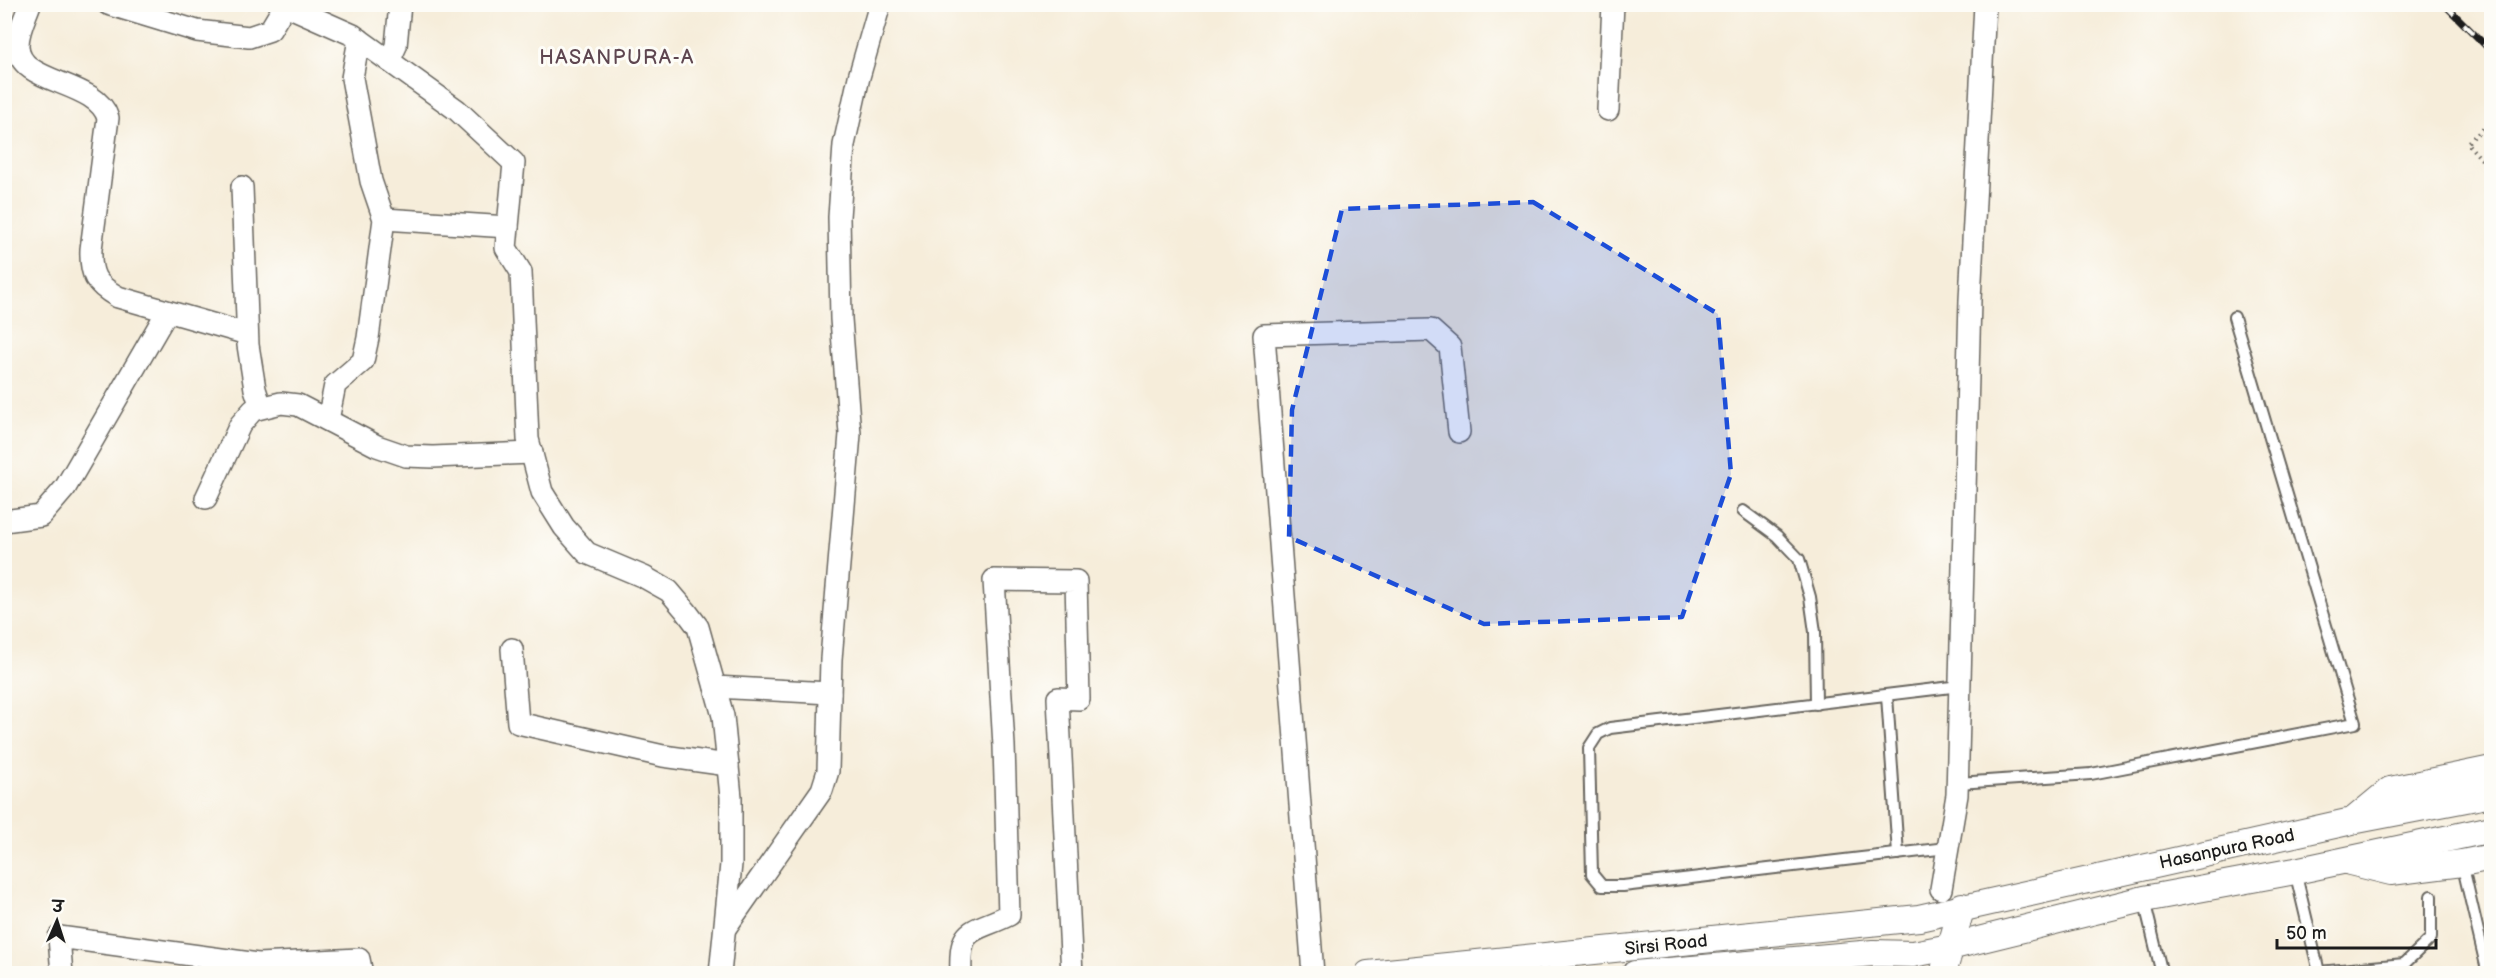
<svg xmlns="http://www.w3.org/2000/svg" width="2496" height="978" font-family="'Balsamiq Sans','Playpen Sans Deva',sans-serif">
	<rect width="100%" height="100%" fill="#fdfcf7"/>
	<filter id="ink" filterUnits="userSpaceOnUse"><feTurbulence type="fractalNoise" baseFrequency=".0167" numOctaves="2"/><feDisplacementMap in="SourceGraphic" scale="12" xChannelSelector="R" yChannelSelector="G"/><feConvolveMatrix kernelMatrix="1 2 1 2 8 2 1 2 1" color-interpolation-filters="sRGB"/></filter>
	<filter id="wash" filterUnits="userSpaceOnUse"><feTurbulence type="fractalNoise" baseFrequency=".008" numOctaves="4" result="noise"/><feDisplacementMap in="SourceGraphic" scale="24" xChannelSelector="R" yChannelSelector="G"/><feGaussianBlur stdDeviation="1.35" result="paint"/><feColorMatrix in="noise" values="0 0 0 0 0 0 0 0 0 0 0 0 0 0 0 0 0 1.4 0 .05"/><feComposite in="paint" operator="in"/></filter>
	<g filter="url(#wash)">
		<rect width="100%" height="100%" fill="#f6edda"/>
	</g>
	<g filter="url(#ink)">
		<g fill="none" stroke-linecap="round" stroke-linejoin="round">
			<g stroke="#68655e" stroke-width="14">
				<g id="service">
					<path d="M1743,511L1777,536L1799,559L1810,597L1815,632L1816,704"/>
					<path d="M1887,696L1898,854"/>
					<path d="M1958,783L2091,774L2355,723L2234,317"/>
					<path d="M1947,848L1623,886H1602L1592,874L1589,748L1598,734L1610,728L1960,686"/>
					<path d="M2462,863L2488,974"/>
					<path d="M2295,871L2319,972L2312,974"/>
					<path d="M2144,900L2162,974"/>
					<path d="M2404,964L2431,938V896"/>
					<path d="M2319,972L2404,964L2406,974"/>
				</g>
			</g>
			<g stroke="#68655e" stroke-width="24">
				<g id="minor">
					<path d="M30,4C25,18 18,31 18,45C17,85 96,79 108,118L91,249C90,275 95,284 118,297L247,334"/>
					<path d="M108,4L197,31L249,37L270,30L285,5"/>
					<path d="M283,4L353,35L457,110L514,163L506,248L521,272L528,439L542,492L564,527L587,553L644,577L669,591L686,611L698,627L723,716L731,797V864L720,974"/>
					<path d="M389,61L396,46L400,4"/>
					<path d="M1608,110L1613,4"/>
					<path d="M242,187L248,345L255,389L261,407"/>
					<path d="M384,219L508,227"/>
					<path d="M328,420L335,385L363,361L368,338L384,219L371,181L352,78L359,39"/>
					<path d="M206,498L240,425L253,410L281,403L298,405L377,446L406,456L433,457L532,453"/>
					<path d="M4,521L41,516L65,488L167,312"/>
					<path d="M512,649L518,723L663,756L728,765"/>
					<path d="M715,687L830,693"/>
					<path d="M1941,889L1957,795L1970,300L1985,4"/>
					<path d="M726,927L822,790L828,771L831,659L850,434L841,319L839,217L844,145L859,77L880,4"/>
					<path d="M62,974L59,937L258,964L359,959L362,974"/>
					<path d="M961,974C959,925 970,934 1009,915L1004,746L994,580L1076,581L1079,699L1058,698L1072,974"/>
					<path d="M1313,974L1264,335L1431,330L1450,347L1459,432"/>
				</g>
			</g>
			<g stroke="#68655e" stroke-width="28">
				<g id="tertiary">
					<path d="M2355,819L2390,790L2492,769"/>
					<path d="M2350,862L2391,872L2462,863L2492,857"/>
					<path d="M1368,974L1919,918L2352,821L2492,794"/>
					<path d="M1635,974L1873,953L1913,954L1950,947L2144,899L2295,871L2492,829"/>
					<path d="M1943,974L1962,906"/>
				</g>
			</g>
			<path stroke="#68655e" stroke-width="4" stroke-dasharray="1.5 4.5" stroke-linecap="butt" d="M2492,121L2467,143L2492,171"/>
			<use href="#service" stroke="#fff" stroke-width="10"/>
			<use href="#minor" stroke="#fff" stroke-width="21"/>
			<use href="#tertiary" stroke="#fff" stroke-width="26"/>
			<g stroke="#1c1c1c" stroke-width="7">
				<path id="rail" d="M2444,4L2492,52"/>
			</g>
			<use href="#rail" stroke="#fdfcf7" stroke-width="4.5" stroke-dasharray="14" stroke-linecap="butt"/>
		</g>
	</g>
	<path fill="#1d4ed8" fill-opacity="0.2" stroke="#1d4ed8" stroke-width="4.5" stroke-dasharray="12 8" stroke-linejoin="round" d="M1533,202L1718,314L1731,474L1682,617L1484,624L1289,537L1292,410L1342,209Z"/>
	<g text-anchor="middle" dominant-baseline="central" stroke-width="6" stroke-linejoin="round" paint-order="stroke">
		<g font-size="18" fill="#1c1c1c" stroke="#fdfcf7">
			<text transform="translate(2227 849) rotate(-12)">Hasanpura Road</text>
			<text transform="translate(1666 945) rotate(-6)">Sirsi Road</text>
		</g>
		<g font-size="20" letter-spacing="1.5" fill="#5e4650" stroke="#fdfcf7">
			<text x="617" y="58">HASANPURA-A</text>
		</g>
	</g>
	<rect width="2496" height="978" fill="none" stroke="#fdfcf7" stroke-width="24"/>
	<g transform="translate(57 921) rotate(3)" stroke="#fdfcf7" stroke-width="4.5" paint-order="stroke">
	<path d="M0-4.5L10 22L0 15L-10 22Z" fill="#1c1c1c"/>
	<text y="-9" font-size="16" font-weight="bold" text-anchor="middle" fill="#1c1c1c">उ</text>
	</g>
	<path d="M2277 939v9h159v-9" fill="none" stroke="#1c1c1c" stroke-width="3"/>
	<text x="2286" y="939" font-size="18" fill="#1c1c1c" stroke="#fdfcf7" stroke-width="4.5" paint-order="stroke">50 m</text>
</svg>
